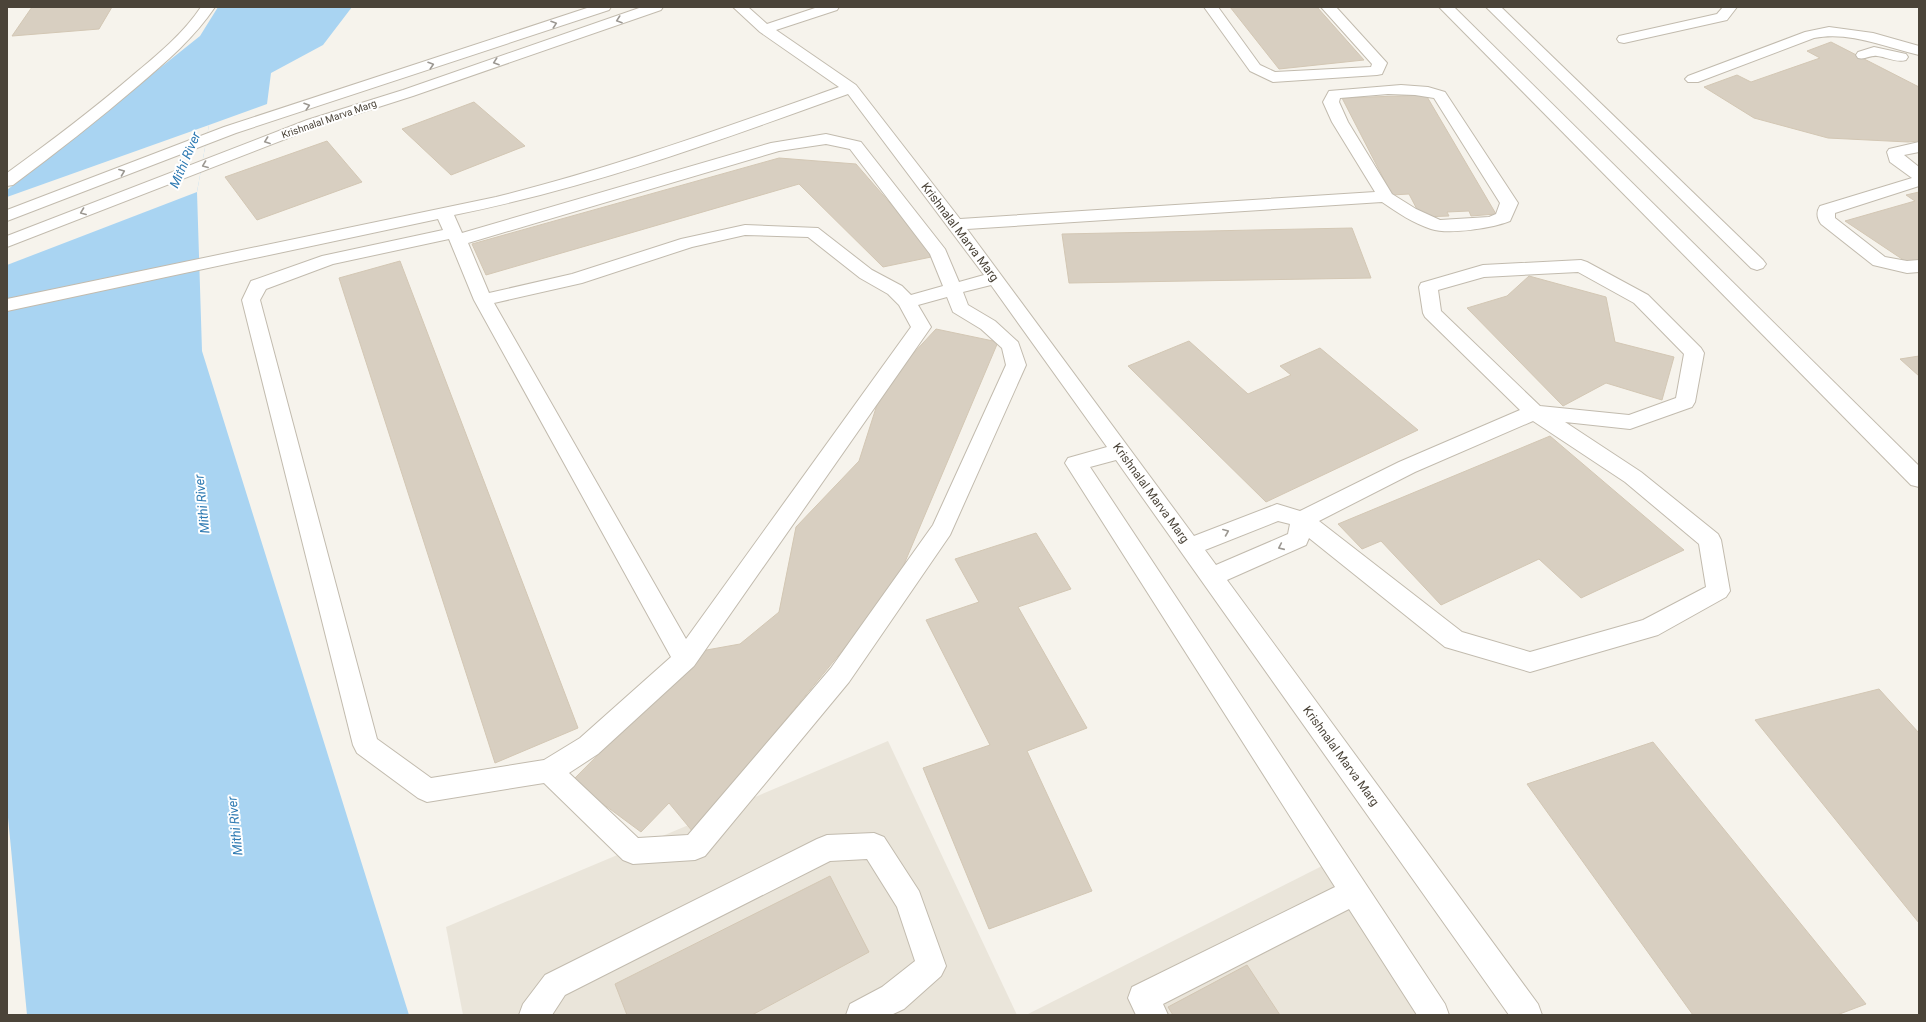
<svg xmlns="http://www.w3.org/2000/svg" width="1926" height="1022" font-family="Roboto,sans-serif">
	<rect width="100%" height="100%" fill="#f6f3ec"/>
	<g fill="#eae5da">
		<path d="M888,741L1017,1015H463L446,927Z"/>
		<path d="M1322,866L1446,1015H1026Z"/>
	</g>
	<path fill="#a9d4f2" d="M218,7H352L323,45L271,73L267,104L209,125L197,192L202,351L409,1015H27L7,807V190L200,36Z"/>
	<path fill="#f6f3ec" d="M209,125L197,192L7,265V197Z"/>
	<g fill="#d8cfc1" stroke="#d3c7b4">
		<path d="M32,7H112L99,29L12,36Z"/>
		<path d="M1230,7H1317L1364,60L1279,69Z"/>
		<path d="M1831,42L1919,87V141L1908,142L1828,138L1754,118L1704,87L1737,75L1751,82L1820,58L1807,51Z"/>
		<path d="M1426,95L1496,214L1471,216L1469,211L1447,212L1449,216L1421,217L1409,194L1392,195L1342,98Z"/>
		<path d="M474,102L525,146L451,175L402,129Z"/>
		<path d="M327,141L362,182L257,220L225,177Z"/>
		<path d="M779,158L856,164L936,256L883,267L799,184L486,275L472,244Z"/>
		<path d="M1919,192V261H1905L1845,221L1915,201L1906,195Z"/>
		<path d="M1352,228L1371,278L1069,283L1062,234Z"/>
		<path d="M400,261L578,728L495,763L339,278Z"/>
		<path d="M1529,276L1606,297L1615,342L1674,357L1662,400L1606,383L1563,406L1467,308L1507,296Z"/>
		<path d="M936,329L998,342L894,588L693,832L669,803L641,832L572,781L701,651L740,644L779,612L796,527L859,461L883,386Z"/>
		<path d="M1189,341L1248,394L1291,375L1280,366L1320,348L1418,430L1266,502L1128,366Z"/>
		<path d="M1919,356V376L1900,359Z"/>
		<path d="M1550,436L1684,550L1581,598L1539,559L1441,605L1381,541L1362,549L1338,524Z"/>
		<path d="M1036,533L1071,589L1018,607L1087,728L1027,751L1092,891L989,929L923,768L990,745L926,620L979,602L955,559Z"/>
		<path d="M1879,689L1919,733V923L1755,720Z"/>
		<path d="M1653,742L1866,1004L1837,1015H1693L1527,784Z"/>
		<path d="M830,876L869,952L752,1015H627L615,984Z"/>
		<path d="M1247,965L1280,1015H1173L1168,1007Z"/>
	</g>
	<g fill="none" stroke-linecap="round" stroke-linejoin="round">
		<g stroke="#c2bbae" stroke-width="2">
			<g id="minor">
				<path d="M201,7H215C194,38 167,61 139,85C98,120 56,153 13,185L7,186V173C50,142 92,110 132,76C157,55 183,34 201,7Z"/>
				<path d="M590,7H611L609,10L236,133L7,221V210L224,127Z"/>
				<path d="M642,7H663L661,10L413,96L319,126L7,247V236L307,120L403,90Z"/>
				<path d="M733,7H748L767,24L818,7H839L837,10L776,30L856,85L960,219L1375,192L1332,122L1323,102L1329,91L1401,85L1428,87L1445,92L1518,203L1510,221C1493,228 1449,235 1431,229C1413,223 1398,213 1382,202L967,229L1194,536L1277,504L1300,511L1399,462L1520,410L1425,317L1423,313L1419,287L1421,283L1483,265L1581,260L1587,262L1648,295L1701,348L1704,353L1695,402L1692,407L1630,429L1565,422L1641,472L1718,534L1721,540L1730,591L1726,597L1658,635L1530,672L1445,647L1309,538L1306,545L1227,580L1538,1004L1542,1015H1509L1116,460L1090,467L1445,1004L1449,1015H1417L1349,909L1163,1004L1168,1015H1136L1128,998L1132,987L1335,887L1065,463L1068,458L1107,447L991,285L963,292L968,305L995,321L1018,342L1026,365L950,535L849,682L705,856L695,860L633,864L623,860L544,783L427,802L418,798L357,753L353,745L242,300L251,281L322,256L443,230L438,219L7,311V299L496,197C613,168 726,127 839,87L760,32ZM848,94L984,275L959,282L945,249L861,142L826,134L771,143L462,233L454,215C589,188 718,141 848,94ZM1388,94L1415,95L1434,98L1500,203L1496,214L1489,217L1440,220L1416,209L1392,194L1348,122L1339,102L1340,98ZM826,144L850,149L930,254L943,286L911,295L902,286L872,270L818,228L745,225L681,239L572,274L489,293L468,243L779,151ZM745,235L808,237L860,278L888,294L899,305L911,327L686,639L494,303L582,283L692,247ZM449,239L474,300L671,657L580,738L544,760L431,778L377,739L260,300L266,289L333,264ZM1578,272L1634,303L1684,354L1676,398L1629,415L1540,406L1441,311L1438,290L1484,277ZM947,297L953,312L981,329L1002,348L1006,365L933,525L831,668L688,835L638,838L569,773L598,754L694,666L931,327L918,305ZM1533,421L1625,482L1699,544L1706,587L1643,620L1530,652L1462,632L1319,521L1415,472ZM1278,521L1290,524L1288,534L1216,565L1205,550Z"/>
				<path d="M1204,7H1218L1260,65L1275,72L1371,67L1372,64L1321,7H1336L1387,63L1382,74L1377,75L1273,82L1250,71Z"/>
				<path d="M1439,7H1454L1919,466V487L1911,485Z"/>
				<path d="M1486,7H1501L1763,260L1766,264L1763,268L1757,270L1751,268Z"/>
				<path d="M1723,7H1737L1727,20L1624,43L1619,42L1617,39L1619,36L1717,14Z"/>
				<path d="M1829,27L1873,33L1919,46V55C1885,47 1850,31 1814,38L1698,82H1688L1685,79L1688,76L1805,32Z"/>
				<path d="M1874,47L1906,54L1908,57L1906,60C1896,63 1887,57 1877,56C1870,55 1865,60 1858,58L1856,55L1858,52Z"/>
				<path d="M1919,142V152L1904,155L1919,167V186L1835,213V218L1885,257L1907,261L1919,260V272L1907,273L1873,265L1821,224C1817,218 1816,212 1820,206L1912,178L1890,162L1887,152L1889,149Z"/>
				<path d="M874,833L884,837L919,891L946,966L941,976L904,1009L891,1015H846L850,1004L882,987L915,961L897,907L867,859L830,861L565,995L552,1015H519L523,1004L545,975L817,839L827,835Z"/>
			</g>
		</g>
		<use href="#minor" fill="#fff" fill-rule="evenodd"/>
	</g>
	<defs><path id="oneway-chevron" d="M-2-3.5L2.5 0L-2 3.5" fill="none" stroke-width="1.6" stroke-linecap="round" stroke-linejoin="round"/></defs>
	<g stroke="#9c9892">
		<use href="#oneway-chevron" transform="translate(619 20) rotate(161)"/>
		<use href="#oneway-chevron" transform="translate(554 24) rotate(-19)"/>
		<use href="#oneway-chevron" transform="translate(496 62) rotate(161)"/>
		<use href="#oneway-chevron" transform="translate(431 65) rotate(-18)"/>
		<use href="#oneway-chevron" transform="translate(307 106) rotate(-18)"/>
		<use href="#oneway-chevron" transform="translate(267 141) rotate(160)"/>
		<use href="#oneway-chevron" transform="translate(205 165) rotate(159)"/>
		<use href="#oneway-chevron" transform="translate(122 172) rotate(-21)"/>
		<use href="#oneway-chevron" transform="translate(83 212) rotate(159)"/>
		<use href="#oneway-chevron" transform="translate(1226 532) rotate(-22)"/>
		<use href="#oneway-chevron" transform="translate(1281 547) rotate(156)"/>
	</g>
	<g text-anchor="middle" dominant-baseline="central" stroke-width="4" stroke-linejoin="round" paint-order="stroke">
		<g font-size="10" fill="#4b4439" stroke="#fff">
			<text transform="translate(329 119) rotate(-19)">Krishnalal Marva Marg</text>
		</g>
		<g font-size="12" fill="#4b4439" stroke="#fff">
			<text transform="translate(960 232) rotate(53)">Krishnalal Marva Marg</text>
			<text transform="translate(1151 493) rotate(54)">Krishnalal Marva Marg</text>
			<text transform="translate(1341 756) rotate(54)">Krishnalal Marva Marg</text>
		</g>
		<g font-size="13" font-style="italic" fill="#2e7ab2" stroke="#fff">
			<text transform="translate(185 160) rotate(-67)">Mithi River</text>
			<text transform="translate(202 504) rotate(-96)">Mithi River</text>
			<text transform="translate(235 826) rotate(-96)">Mithi River</text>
		</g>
	</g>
	<rect width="1926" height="1022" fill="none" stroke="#4b4439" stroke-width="16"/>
</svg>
